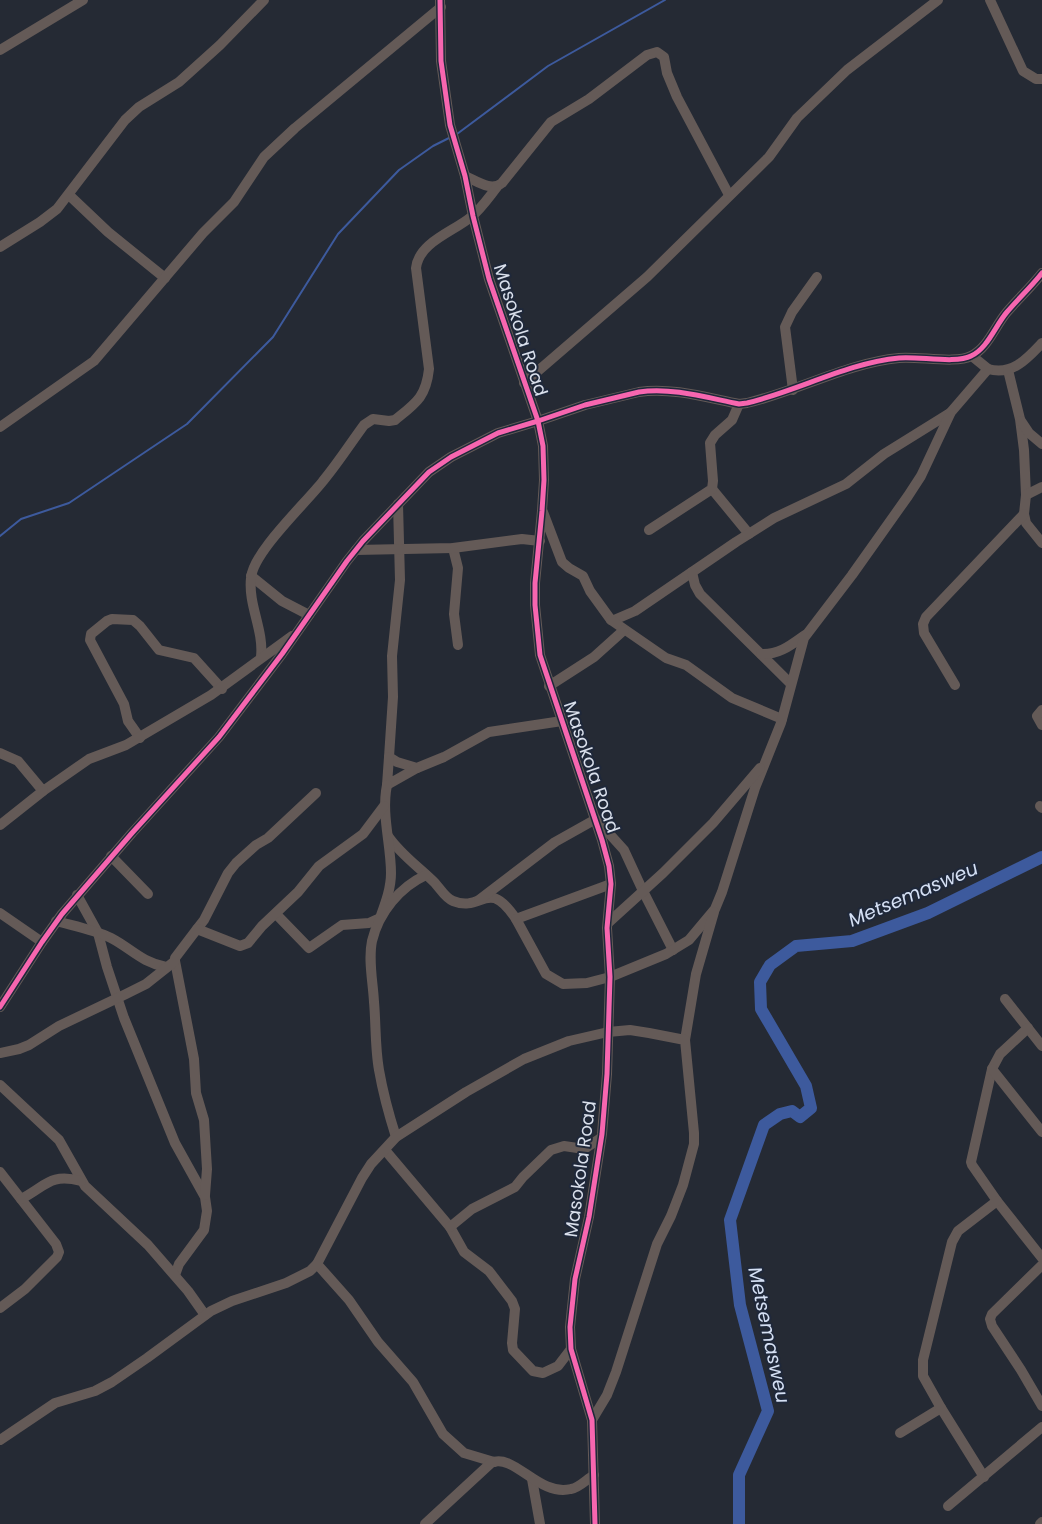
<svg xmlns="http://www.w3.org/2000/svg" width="1042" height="1524" font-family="Poppins,sans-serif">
	<rect width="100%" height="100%" fill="#252a34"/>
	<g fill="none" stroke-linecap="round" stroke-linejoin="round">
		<g stroke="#3d5a9d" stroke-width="2">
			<path d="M457,134L548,66L665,0"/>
			<path d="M0,536L21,519L69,503L187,424L273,337L338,234L399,170L433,146L451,137"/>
		</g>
		<path stroke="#3d5a9d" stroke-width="12" d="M739,1524V1475L768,1411L740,1305L730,1220L764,1125L780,1114L792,1111L800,1117L811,1108L806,1086L761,1009L760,982L770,965L796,946L852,941L928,913L1042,857"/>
		<g stroke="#645a57" stroke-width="10">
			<path d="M440,0L441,61L450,125L465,176L473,216L489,279L538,421L543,446L544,480L542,511L535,583V605L540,655L602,840L609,866L611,884L607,928L610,977L607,1074L602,1134L589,1217L575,1279L570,1327L571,1349L592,1420L595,1524"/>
			<path d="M990,0L1023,71L1036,79H1042"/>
			<path d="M0,50L83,0"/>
			<path d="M465,176C477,181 491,192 502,183L551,122L589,99L647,55L657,52L664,57L667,73L677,97L729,195"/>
			<path d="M69,195L108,232L165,278"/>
			<path d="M0,247L40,222L57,209L125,120L139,107L179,82L220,45L264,0"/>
			<path d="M988,369C1012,376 1027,359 1042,343"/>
			<path d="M1008,370L1020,419L1024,450L1026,495L1024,514L1026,523L1042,543"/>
			<path d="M524,383L647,277L769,157L797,118L847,70L938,0"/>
			<path d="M793,390L785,327L792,312L817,277"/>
			<path d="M1021,421L1029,433L1042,444"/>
			<path d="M0,427L94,361L203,233L234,202L264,157L295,128L441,7"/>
			<path d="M712,489L749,534"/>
			<path d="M1026,495L1042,487"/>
			<path d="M398,504L400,580L392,656L393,697L389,757L397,762L417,768L444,757L489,732L562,721"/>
			<path d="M543,512L562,562L569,568L583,576L590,591L611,620H614L635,611L736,542L774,518L846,484L884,454L950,413"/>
			<path d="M649,530L712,489L713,481L710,443L715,435L732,420L739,404"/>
			<path d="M453,548L458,568L454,614L458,645"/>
			<path d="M356,550L453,548L522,539L540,541"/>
			<path d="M692,572L695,585L700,594L791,684"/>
			<path d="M251,576L282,601L309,615"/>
			<path d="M611,620L666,658L686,665L732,698L782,719"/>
			<path d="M761,654C779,655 791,645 805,635"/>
			<path d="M261,657C264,630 248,605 251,578C253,552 306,503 323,481C338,463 350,444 364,425L373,419L389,421L395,420C416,403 426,397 429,369L416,268C419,242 453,232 471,217C481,209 489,197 497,187"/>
			<path d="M955,685L924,633L923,624L926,617L1024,514"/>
			<path d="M549,686L594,657L624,630"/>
			<path d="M1042,710L1037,716L1042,725"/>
			<path d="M140,738L128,721L124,704L90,640L91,634L107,621L112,619L133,620L140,626L159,650L194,658L222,689"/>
			<path d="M0,753L18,761L43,791L89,759L126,745L211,695L292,636"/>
			<path d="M389,757L387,785L417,768"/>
			<path d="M1040,806L1042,808"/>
			<path d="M0,825L43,791"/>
			<path d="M388,836C401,855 419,867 434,882C440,888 445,898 453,901C483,913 487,876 516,919L611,884"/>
			<path d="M111,856L148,894"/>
			<path d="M77,895L98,933L107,967L124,1018L175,1143L205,1197L207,1211L204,1230L179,1264L175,1275"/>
			<path d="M479,900L555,842L596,819L624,850L643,891L673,950"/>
			<path d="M0,913L42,942"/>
			<path d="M276,914L309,948L342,925L369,923L380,918C385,904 391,889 391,873C391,844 381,814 387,785"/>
			<path d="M516,919L546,974L563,984L587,983L610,977L666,954L689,940L715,909L722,892L755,788L781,723L804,638L852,575L908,496L921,476L951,412L988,369L972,356"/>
			<path d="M56,921C74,926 95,930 111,938C132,949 141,962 166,967"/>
			<path d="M608,923L663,873L713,823L760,768"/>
			<path d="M197,929L204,920L228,873L236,863L256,845L268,838L316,793"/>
			<path d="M175,961L194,1059L196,1093L204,1120L207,1169L205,1195"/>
			<path d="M1005,999L1042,1046"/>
			<path d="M0,1007L42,942L62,914L132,833L219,737L282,654L347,561L363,541L429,472L451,457L498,433L538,421L585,405L639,392C672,387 708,398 739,404L747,403C798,391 847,363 899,358C918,356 956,364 971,356C988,348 995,326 1007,312C1018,299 1031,287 1042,273"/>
			<path d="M1028,1028L1000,1054L992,1069L971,1162L972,1165L997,1201L1042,1258"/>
			<path d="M685,1040L696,974L714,912"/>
			<path d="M0,1053L19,1049L29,1045L59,1026L126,994L146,984L175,961V958L197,929L240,946L248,943L262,926L298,892L319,866L363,834L384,806"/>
			<path d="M992,1069L1042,1132"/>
			<path d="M0,1085L59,1140L85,1186L148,1245L188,1291L205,1315"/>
			<path d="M396,1137C389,1115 383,1093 379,1070C375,1048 376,1024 374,1002C373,982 368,960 372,941C379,912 400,887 426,875"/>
			<path d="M385,1150L450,1227L464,1252L489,1271L512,1301L515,1309L512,1343L513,1350L533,1371L543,1373L558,1366L571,1349"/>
			<path d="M0,1172L56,1244L59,1252L57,1257L25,1289L0,1308"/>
			<path d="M21,1199C46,1186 50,1173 81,1181"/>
			<path d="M450,1227L472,1209L515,1187L523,1177L551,1150L564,1146L584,1149L601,1138"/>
			<path d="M317,1264L349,1300L378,1342L413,1382L443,1434L464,1453L494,1462"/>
			<path d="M1042,1265L992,1314L990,1319L992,1326L1021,1370L1042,1406"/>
			<path d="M900,1433L941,1408"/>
			<path d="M0,1440L55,1403L95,1391L112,1382L147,1358L211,1311L232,1301L286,1283L310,1271L317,1264L362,1178L371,1164L396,1137L466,1092L524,1059L569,1041L608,1032L630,1030L649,1033L685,1040L694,1133V1144L683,1185L671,1216L657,1244L616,1372L607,1395L592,1420"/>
			<path d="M984,1477L941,1408L923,1376V1360L952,1242L958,1231L997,1201"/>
			<path d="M532,1479L540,1524"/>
			<path d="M948,1506L1042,1427"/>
			<path d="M425,1524L491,1463C514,1452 538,1497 571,1489C579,1488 587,1479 594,1475"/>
			<path d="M1040,1524L1042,1522"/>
		</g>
		<g stroke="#1f283a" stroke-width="8">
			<g id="cycleway">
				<path d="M440,0L441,61L450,125L465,176L473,216L489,279L538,421L543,446L544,480L542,511L535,583V605L540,655L602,840L609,866L611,884L607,928L610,977L607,1074L602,1134L589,1217L575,1279L570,1327L571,1349L592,1420L595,1524"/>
				<path d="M0,1007L42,942L62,914L132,833L219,737L282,654L347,561L363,541L429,472L451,457L498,433L538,421L585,405L639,392C672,387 708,398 739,404L747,403C798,391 847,363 899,358C918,356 956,364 971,356C988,348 995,326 1007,312C1018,299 1031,287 1042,273"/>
			</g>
		</g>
		<use href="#cycleway" stroke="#f766af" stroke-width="5"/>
	</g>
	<g text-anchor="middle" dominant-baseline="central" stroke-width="4" stroke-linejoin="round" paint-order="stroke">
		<g font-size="18" fill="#dae0ec" stroke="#1f283a">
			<text transform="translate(521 330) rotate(72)">Masokola Road</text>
			<text transform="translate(592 767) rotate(71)">Masokola Road</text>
			<text transform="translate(580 1169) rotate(-82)">Masokola Road</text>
		</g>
		<g font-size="19" font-style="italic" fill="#d5e0f4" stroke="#1f283a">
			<text transform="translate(913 894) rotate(-23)">Metsemasweu</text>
			<text transform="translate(769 1335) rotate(78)">Metsemasweu</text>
		</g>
	</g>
</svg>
